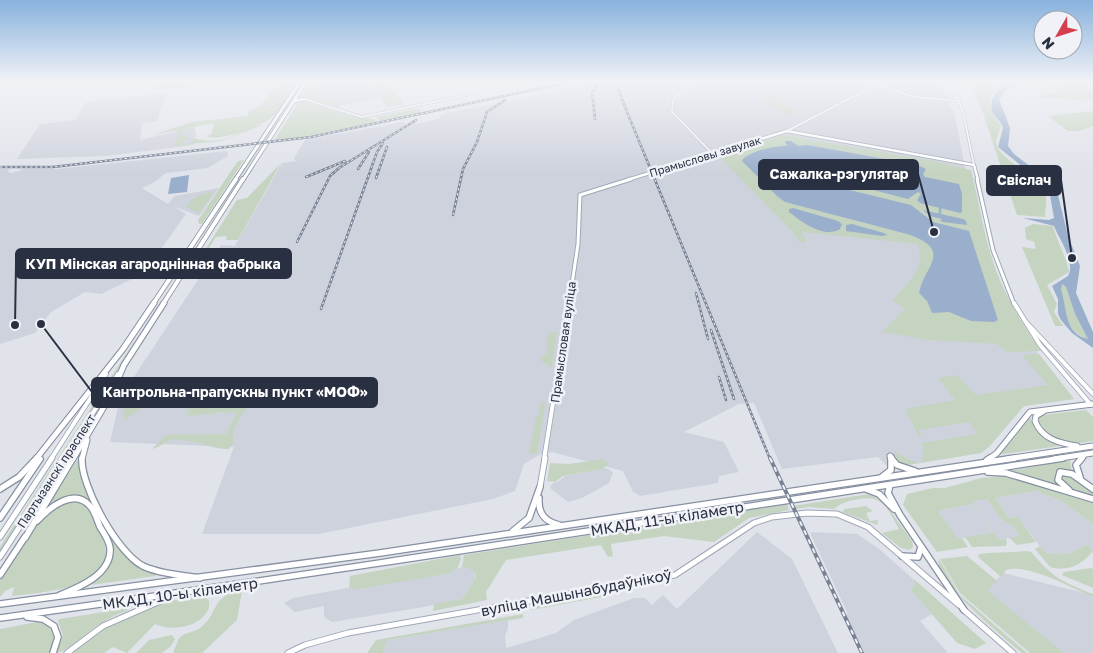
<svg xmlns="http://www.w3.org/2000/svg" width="1093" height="653" font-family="'Golos Text',sans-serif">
	<rect width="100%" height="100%" fill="#e0e3ea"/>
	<g fill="#ced2dc">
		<path d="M322,82H373L384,98L341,105L338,101L315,94Z"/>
		<path d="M586,82H939L955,115L977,231L1020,330L1074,399L1024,406L989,447L981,453L901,466H887L878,457L782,469L754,403L739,404L684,432L724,442L739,472L719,476L718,483L640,496L633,492L623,471L552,452L539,455L524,464L515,491L493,499L319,534H202L234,447L110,442L120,398L221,245L235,246L282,163L296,161L294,158L305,140L404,122L405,124L402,126L405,127L413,122L417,124L441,118L440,116L447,113L544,94Z"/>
		<path d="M167,93L157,121L142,123L140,140L194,127L196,134L193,145L106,156L17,159L40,124L75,120L86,102Z"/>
		<path d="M227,151L228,156L208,168L166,173L153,183L142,188L168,204L175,196L219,188L199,216L173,206L186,214L143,274L101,294L85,292L51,312L35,333L0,344V169H10L7,172L12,173L24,169H57Z"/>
		<path d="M606,468L613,472L609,483L582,498L568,502L550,488L552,484L559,481L565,476Z"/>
		<path d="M1036,491L1060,500L1093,524V554L1089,544L1068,554L1045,553L1018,517L1009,518L995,498Z"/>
		<path d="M987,499L1001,519L1013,527L1020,536L999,540L972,502Z"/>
		<path d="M972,504L993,534L957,539L938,511Z"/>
		<path d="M757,532L792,559L838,653H383L387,640L508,620V628L505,636L506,648L556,633L574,620L634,598H645L652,605L663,595L677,609Z"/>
		<path d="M811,532L857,534L878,548L913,579L915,584L910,589L932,614L920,621L948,653H865L845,615L848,614L811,535Z"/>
		<path d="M462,567H467L473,570L476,578L462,599L424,607L332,622L324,617V606L295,612L284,603L293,598L353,587V589L452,573V570Z"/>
		<path d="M1003,573L1093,595V653H1063L986,591Z"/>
	</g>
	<g fill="#c5d4c1">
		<path d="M157,82H270L152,90Z"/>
		<path d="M279,82H297C289,93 282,109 272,117C263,126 217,143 207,136L212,133L214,123L152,135L193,122L247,116L249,111L260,106Z"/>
		<path d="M302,82H303L143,326Z"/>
		<path d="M310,82H321L315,94L338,102L341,106L338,108L302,96Z"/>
		<path d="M373,82H388L404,104L387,107L381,99L384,98Z"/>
		<path d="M970,82H1006C984,95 988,108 1001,126C1000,130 997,136 996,141C995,158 1035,173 1044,190C1048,198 1045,209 1045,217L1017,215L983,113Z"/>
		<path d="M1061,82H1093V101L1034,97L1056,92L1049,87Z"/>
		<path d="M774,93L781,98L797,103L790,101L783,105L796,113L786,114L757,101Z"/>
		<path d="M300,100L348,115L374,119L377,124L320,135L274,141Z"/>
		<path d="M420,108V115L383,122L375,117Z"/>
		<path d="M1093,111V126L1080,131H1068L1048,116Z"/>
		<path d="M263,125L222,141L189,144L195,138L184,139L183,143H187V145L174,146L177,138L180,136L175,131L187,128L180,131L187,138C198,137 206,143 220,140C234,138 251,125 263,125Z"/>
		<path d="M783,135L934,161L971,170C980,206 985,244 999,278C1010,304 1025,328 1041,351L1007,352L997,344L928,340L882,332L905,309L892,300C908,283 926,270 918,244L802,232L806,243L799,242L794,233L722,160L721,155L725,154Z"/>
		<path d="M244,160L202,224H199L198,220L238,161Z"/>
		<path d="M281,163L238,240H226L227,236L216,237L206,253H203L237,200L247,198Z"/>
		<path d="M214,192L199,213L186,207C192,197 203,193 214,192Z"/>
		<path d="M1033,224L1053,226C1057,242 1066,255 1069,272L1047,285L1057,304L1054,312L1063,326H1055L1022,247L1036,249L1034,242L1026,239L1025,228Z"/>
		<path d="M1062,284L1066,287L1075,314L1088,339C1065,333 1064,307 1060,288Z"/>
		<path d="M553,332H557L552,368L539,359L547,353V336Z"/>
		<path d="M140,333L127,355L0,552V547L16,522Z"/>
		<path d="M1039,354L1074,399L1024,406L989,447L981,453L901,466L897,463L894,451L910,460L920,463L924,457L922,443L978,434L969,422L918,430L922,436L919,437L905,409L955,400L938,378L957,375L976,395L1048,385L1022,355Z"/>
		<path d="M131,400L165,401L166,402L161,405H146L124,420L125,413L122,414L125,405Z"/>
		<path d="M192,401L255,402L257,405L248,407C240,418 230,429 234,442L229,449C216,450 193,440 177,439C166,439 162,447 152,449L166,435L226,434L237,413L216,412L213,415L208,414L189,416L187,407Z"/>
		<path d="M541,402H546L537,453L529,454L536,416L539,415Z"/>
		<path d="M1086,410L1093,417V441C1085,442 1077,444 1069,444C1057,444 1035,431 1039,417L1043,415Z"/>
		<path d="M1029,416L1037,432L1059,446L998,455Z"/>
		<path d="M603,459L608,464L603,469L563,476L555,482L547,481L550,463L569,464Z"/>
		<path d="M77,460L79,461C78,483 109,537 123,554C132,564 144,570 156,573L155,576L91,585C100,569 118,560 112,539L88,499L66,497L50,503Z"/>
		<path d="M1070,460L1072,472L1058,470L1055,474L1062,488L1009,471Z"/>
		<path d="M1067,473L1093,491V495L1070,488L1060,480L1061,474Z"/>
		<path d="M1004,476L1093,503V524L1060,500L1036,491L995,498L1009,518L1018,517L1036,542L1017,545L1009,538L1020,536L1013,527L1001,519L987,499L972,502L999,540L1006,539L1007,541L1006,546L972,547L965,537L993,533L972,504L938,511L957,538H962L968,547L937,552L903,505L907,494L933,488H945L981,478Z"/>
		<path d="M869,494L884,502L912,541L913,547L910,550L901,548L882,533L899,529C888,510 884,495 859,499C848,501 842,502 834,509L808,507L795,509L793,506Z"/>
		<path d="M77,501C90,506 94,519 100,531C128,588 49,591 12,596L14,587L5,591L0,597V580L39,519L64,502Z"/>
		<path d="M787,504L789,510L749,518L714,542L664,536L611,544L613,556L608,557L601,545L506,560L486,592L487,600L433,611L434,604L462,599L476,578C476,571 469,567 462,567L464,555Z"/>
		<path d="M866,506L873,511L866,513L870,521L878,520L877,525L842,512L845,509Z"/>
		<path d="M1089,544L1092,552C1082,565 1067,572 1050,567L1035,549L1040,546L1046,553L1068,554Z"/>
		<path d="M1027,551L1031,552C1054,578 1060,581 1093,594V597C1072,588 1027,563 1006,570L1002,576H1000L978,557L979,554C995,552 1010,553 1027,551Z"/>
		<path d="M460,555L461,559L457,569L452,570V573L353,590V587L349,588L350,576Z"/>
		<path d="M967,556L996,580V584L994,583L988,591L1064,653H1030L960,593L940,559Z"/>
		<path d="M939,559L959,594L1027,653H1022C1006,639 933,581 939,559Z"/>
		<path d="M1091,568L1093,569V588L1062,575L1064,572Z"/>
		<path d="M913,579L915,580L986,643L975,649L957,643L910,589L915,584Z"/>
		<path d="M242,591L237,620L202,653H173L179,638C185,632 193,633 200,628C220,613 210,595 242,591Z"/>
		<path d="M601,594V597L531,610L537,605Z"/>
		<path d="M201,596L209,600V608C201,627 173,632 155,624L127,653L113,647L104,653H69C98,630 130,612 166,602C177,599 189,599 201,596Z"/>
		<path d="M128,608L127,611C117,614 107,619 98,625C88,631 66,653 56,653L63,636L58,621L60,619Z"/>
		<path d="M523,614V618L387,640L383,653H367L376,640Z"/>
		<path d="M43,621C55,630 57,639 50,653H0V629Z"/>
		<path d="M172,635L175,639L171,646L162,653H136L149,640Z"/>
	</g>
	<g fill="#99afcc" fill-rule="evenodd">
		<path d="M1010,82H1025L1008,88L999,99L1010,128L1008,146L1014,154L1054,185L1057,191L1068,236L1080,266L1076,293L1093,332V348L1072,333L1061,320L1058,314V299L1052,286L1068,276C1076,262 1059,239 1054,226L1023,218L1049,220L1054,218L1050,195L1044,184L998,147L1003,128C1001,121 995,117 992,111C988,97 1000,87 1010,82ZM1062,284L1066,287L1075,314L1088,339C1064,334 1067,308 1061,289Z"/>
		<path d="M785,141H791L798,146L807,145L918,165L926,169L923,174L925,177L959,184L962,194V212L960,213L920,203L917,200L921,194L918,192L908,199L815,175L806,177L813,181L911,205L933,222L969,231L998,320L994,322L971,321L949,312L932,313L927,301L919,293C924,266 955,250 907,234L785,202L777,196L742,161C745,152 777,145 787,146Z"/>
		<path d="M189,175L187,192L168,194L171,178Z"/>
		<path d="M793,208L838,221L842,224L840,229C824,239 802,222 789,212V209Z"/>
		<path d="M923,210L963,219L966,221L967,225L943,222L940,221L942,219L930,216Z"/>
		<path d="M852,224L884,233L887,235L882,236L846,231V225Z"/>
	</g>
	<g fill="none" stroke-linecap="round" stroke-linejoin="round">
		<path stroke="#99afcc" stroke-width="2.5" d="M940,208V213"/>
		<g stroke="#a5aab4" stroke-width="3">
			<g id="minor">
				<path d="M690,82L673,100L672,112L713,154"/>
				<path d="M869,82L914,97L959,101"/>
				<path d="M950,82L963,112L974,165"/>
				<path d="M304,99L362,117L485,91L512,82"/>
				<path d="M787,131L881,82"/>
			</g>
		</g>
		<g stroke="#9fa7b6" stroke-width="4">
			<path id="major-far3" d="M627,180L787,131L974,165L978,180"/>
		</g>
		<g stroke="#9fa7b6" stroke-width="5">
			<g id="major-far2">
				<path d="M977,179L993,250L1014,304"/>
				<path d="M569,304L578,244L580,195L631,179"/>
			</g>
		</g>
		<g stroke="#9fa7b6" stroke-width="5.5">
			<g id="major-far1">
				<path d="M1014,303L1040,345L1091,405"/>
				<path d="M1026,322L1093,394"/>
				<path d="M51,459L106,374"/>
				<path d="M63,459L118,374"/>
				<path d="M544,459L569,303"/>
			</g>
		</g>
		<g stroke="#9fa7b6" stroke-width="7">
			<g id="major">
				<path d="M540,487L545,458"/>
				<path d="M0,537L52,458"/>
				<path d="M0,557L64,458"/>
				<path d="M964,610L1013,653"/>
				<path d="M67,653L103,626L174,595"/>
				<path d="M288,653L305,645L348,633L675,575L754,523L772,517L807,513L837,514L868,527L959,605"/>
			</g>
		</g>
		<g stroke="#8690a1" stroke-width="4.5">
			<g id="highway-far3">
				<path d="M294,101L304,99"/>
				<path d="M235,180L300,82"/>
				<path d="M243,180L306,82"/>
			</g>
		</g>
		<g stroke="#8690a1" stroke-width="5.5">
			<g id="highway-far2">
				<path d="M153,304L236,179"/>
				<path d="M163,304L243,179"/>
			</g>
		</g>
		<g stroke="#8690a1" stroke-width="7">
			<g id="highway-far1">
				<path d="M1044,411L1036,416L1035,421C1042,439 1059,443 1077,446"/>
				<path d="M890,456L892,459"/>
				<path d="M891,457V459"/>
				<path d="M36,459L123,349L154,303"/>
				<path d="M73,459L111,395L124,365L164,303"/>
				<path d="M82,459L87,440"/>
				<path d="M989,459L997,453L1030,412L1093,404"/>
				<path d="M1007,459L1093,446"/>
				<path d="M1054,459L1093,453"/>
				<path d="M1081,459L1084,455"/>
			</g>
		</g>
		<g stroke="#8690a1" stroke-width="8">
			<g id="highway">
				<path d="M82,458C80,485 118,554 143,566C161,574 181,575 200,578"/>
				<path d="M891,458L897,465L915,471"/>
				<path d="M987,460L990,458"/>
				<path d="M988,472L1006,473L1093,499"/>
				<path d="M882,477L891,470V458"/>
				<path d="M1080,477L1076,465L1082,458"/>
				<path d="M890,485L888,493L900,515L964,610"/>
				<path d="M0,489L19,477L37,458"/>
				<path d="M866,489L879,494L894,509"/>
				<path d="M1069,490L1058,480L1060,472L1072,474L1093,489"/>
				<path d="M539,498C538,513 544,521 559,525"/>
				<path d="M0,518L40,459"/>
				<path d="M37,521C49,508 74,487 90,506C95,511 97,520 100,527C104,533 109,540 110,548C112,574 80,587 60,595"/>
				<path d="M513,531L529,518L540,487"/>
				<path d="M25,538L73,458"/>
				<path d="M902,556L918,557L921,547"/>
				<path d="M0,575L25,537"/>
				<path d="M0,604L380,553L1015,458"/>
				<path d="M27,617L43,619L54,626L58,637L53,653"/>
				<path d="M0,618C355,569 708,512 1063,458"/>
			</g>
		</g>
		<use href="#minor" stroke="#f3f4f8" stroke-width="2"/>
		<use href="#major-far3" stroke="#fff" stroke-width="2.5"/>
		<use href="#major-far2" stroke="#fff" stroke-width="3"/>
		<use href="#major-far1" stroke="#fff" stroke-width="4"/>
		<use href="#major" stroke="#fff" stroke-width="5"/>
		<use href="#highway-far3" stroke="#fff" stroke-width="3"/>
		<use href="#highway-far2" stroke="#fff" stroke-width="4"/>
		<use href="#highway-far1" stroke="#fff" stroke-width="5"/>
		<use href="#highway" stroke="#fff" stroke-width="5.5"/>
		<g stroke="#788294" stroke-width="2.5">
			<g id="rail-far1">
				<path d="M620,82L618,89L627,112L770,459"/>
				<path d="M595,119L592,92L600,82"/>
				<path d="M0,167H53L311,137L570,82"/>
				<path d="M358,169L369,152"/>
				<path d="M306,177L345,161"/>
				<path d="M376,178L387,147"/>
				<path d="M453,215L463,169L477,142L487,112L505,100"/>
				<path d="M297,242L330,176L339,168L416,120"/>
				<path d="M696,293L708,339"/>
				<path d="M321,309L377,152L383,143"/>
				<path d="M711,330L734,399"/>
				<path d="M719,377L726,400"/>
			</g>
		</g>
		<g stroke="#788294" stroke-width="4">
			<path id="rail" d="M770,458L862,653"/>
		</g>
		<use href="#rail-far1" stroke="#f0f2f7" stroke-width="1" stroke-dasharray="2.5" stroke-linecap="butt"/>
		<use href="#rail" stroke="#f0f2f7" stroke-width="2" stroke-dasharray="5" stroke-linecap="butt"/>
	</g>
	<linearGradient id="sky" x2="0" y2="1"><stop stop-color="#88b2dd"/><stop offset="0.47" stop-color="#f1f2f6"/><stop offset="1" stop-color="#f1f2f6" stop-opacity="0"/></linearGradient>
	<rect width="1093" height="173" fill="url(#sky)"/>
	<g text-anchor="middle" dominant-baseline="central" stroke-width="5" stroke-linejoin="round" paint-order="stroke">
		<g font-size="11" fill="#283042" stroke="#f0f2f7">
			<text transform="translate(705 156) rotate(-17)">Прамысловы завулак</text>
		</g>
		<g font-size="12" fill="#283042" stroke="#f0f2f7">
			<text transform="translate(563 342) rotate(-82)">Прамысловая вуліца</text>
			<text transform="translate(56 471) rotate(-57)">Партызанскі праспект</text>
		</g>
		<g font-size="15" fill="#283042" stroke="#f0f2f7">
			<text transform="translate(667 518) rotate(-9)">МКАД, 11-ы кіламетр</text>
			<text transform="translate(576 592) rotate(-11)">вуліца Машынабудаўнікоў</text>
			<text transform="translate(180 593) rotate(-8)">МКАД, 10-ы кіламетр</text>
		</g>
	</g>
	<path fill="none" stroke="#283042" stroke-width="2" d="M934 232L918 174M1072 258L1061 180M15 325L16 264M41 324L92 392"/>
	<g fill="#283042" stroke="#f0f2f7" stroke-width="2">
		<circle cx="934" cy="232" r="5"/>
		<circle cx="1072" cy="258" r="5"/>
		<circle cx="15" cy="325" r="5"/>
		<circle cx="41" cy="324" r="5"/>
	</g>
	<g fill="#283042" stroke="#283042" stroke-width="2">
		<rect x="759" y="160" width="159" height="29" rx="5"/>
		<rect x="987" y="166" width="74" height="29" rx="5"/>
		<rect x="16" y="249" width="275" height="29" rx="5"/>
		<rect x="92" y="378" width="285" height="29" rx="5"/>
	</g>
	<g font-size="14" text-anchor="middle" font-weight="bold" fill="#fff">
		<text x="839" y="179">Сажалка-рэгулятар</text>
		<text x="1024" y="185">Свіслач</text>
		<text x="153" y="269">КУП Мінская агароднінная фабрыка</text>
		<text x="235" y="397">Кантрольна-прапускны пункт «МОФ»</text>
	</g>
	<g transform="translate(1058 35) rotate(231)"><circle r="24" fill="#f0f2f7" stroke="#a0a4af"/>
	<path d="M0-4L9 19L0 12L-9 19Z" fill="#d63e4d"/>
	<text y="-8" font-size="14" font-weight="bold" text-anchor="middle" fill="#283042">N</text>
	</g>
</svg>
